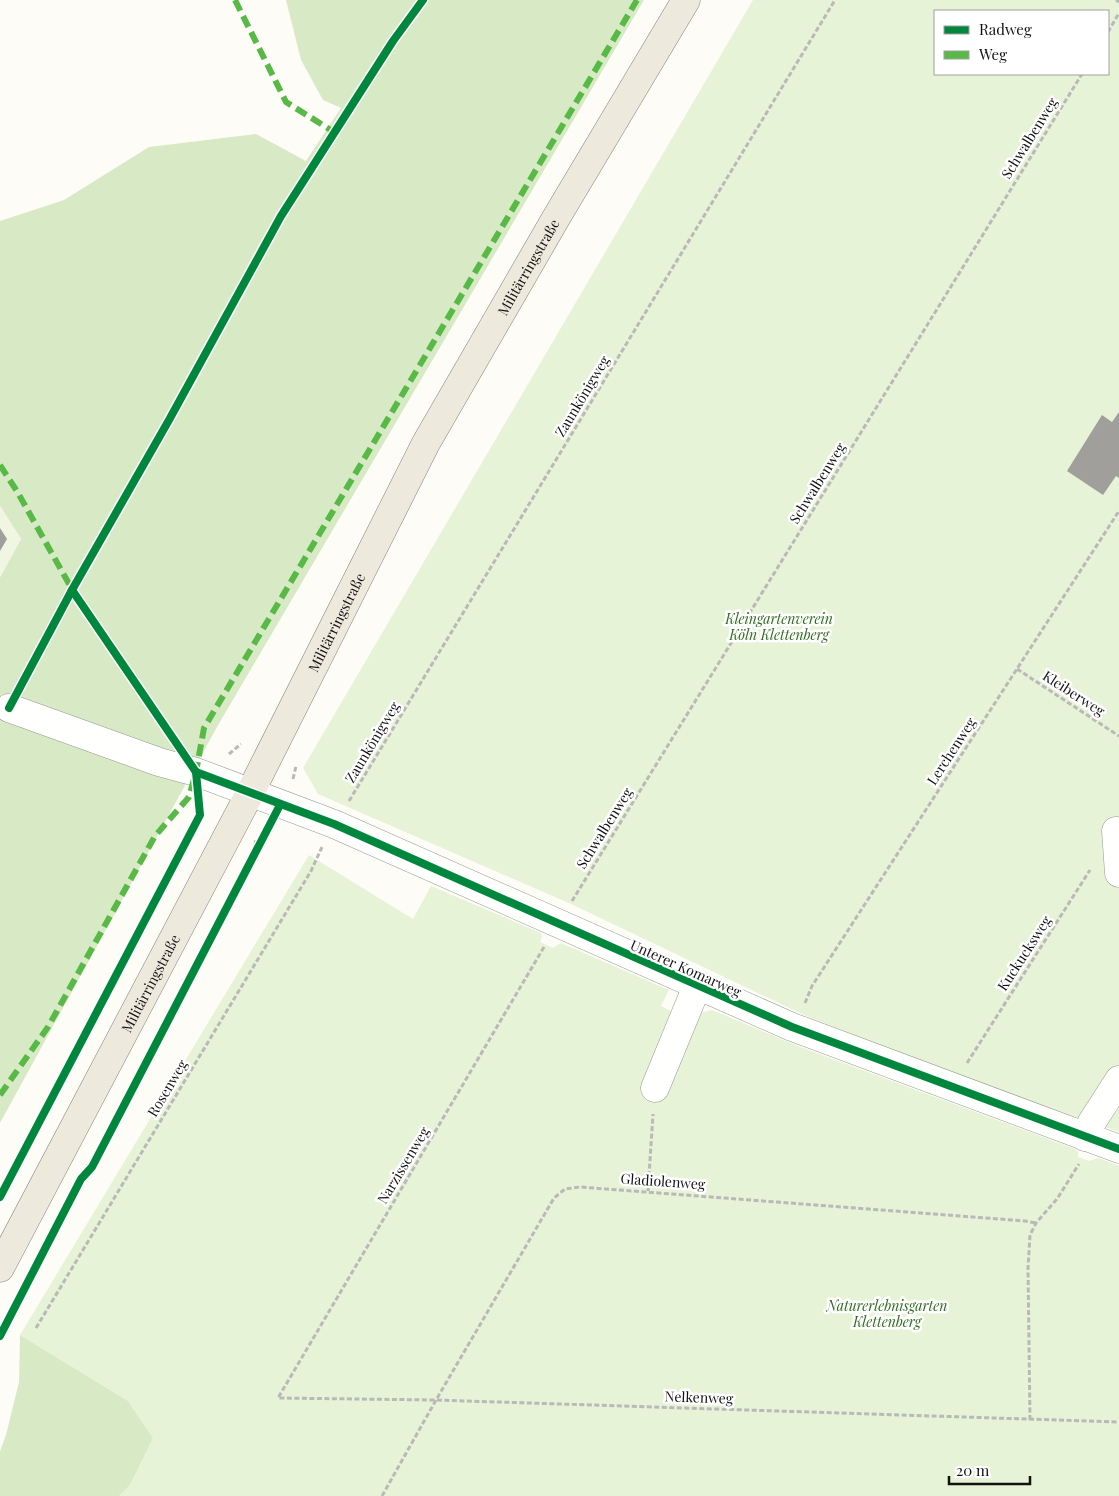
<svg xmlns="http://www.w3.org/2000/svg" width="1119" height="1496" font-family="'Playfair Display',serif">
	<rect width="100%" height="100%" fill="#fdfcf7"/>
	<g fill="#e7f3d7" fill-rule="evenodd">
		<path d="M753,0H1119V1132L931,1066L804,1015L571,904L318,794L303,768ZM935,11H1108V74H935Z"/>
		<path d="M309,855L413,919L431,886L541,933L542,937L540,942L553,948L561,943L669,990L661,1006L676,1014L689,1016L712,1010L803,1048L1075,1149L1078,1152V1157L1089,1161L1098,1158L1119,1166V1496H119L130,1485L153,1438L128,1401L20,1335Z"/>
	</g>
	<g fill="#d8eac5">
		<path d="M286,0H644L217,727L0,1123V577L21,539L0,506V221L64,200L149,147L256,134L306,161L341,108L323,100L301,60Z"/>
		<path d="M20,1335L128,1401L153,1438L130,1485L119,1496H0V1451L6,1435L19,1382Z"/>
	</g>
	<path fill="#f0f6e1" d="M0,506L21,539L0,577Z"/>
	<g fill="#a19f9c">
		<path d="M1119,412V478L1116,476L1103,495L1067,471L1102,415L1112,422Z"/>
		<path d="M0,528L7,539L0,551Z"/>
	</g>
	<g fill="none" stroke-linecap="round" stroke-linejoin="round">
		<g stroke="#979795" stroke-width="29">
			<g id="minor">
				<path d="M9,708L159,762L196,772L334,824L792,1027L1119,1149"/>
				<path d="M1116,831L1119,873"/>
				<path d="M655,1088L697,986"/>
				<path d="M1085,1137L1092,1122L1119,1080"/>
			</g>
		</g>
		<g stroke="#858482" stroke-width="29">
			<g id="major">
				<path id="s1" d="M0,1268L250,793L426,443L556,218L686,0"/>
			</g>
		</g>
		<g stroke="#b9b9b8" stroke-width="3" stroke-dasharray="5 2.5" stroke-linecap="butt">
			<path d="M1116,0L1119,2"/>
			<path d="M1108,32L1119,13"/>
			<path d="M1017,669L1119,736"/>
			<path d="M229,754L241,744"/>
			<path d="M293,779L296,766"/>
			<path d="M349,801L835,0"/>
			<path d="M254,841L260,844"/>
			<path d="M572,901L1082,74"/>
			<path d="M544,947L278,1398L436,1400L1119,1422"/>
			<path d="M805,1003L812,986L1119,511"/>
			<path d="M967,1063L1090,870"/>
			<path d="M648,1191L653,1114"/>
			<path d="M36,1328L311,871L322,847"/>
			<path d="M1030,1420L1028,1268L1030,1235L1036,1223L1057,1199L1079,1164"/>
			<path d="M382,1496L436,1400L554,1198L565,1189L580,1187L1025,1221L1036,1223"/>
		</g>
		<use href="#minor" stroke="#fffffe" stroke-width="28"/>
		<use href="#major" stroke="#ede9dc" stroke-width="28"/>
		<g stroke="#58b947" stroke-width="6" stroke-dasharray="12 6" stroke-linecap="butt">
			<path d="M235,0L286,102L334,132"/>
			<path d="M0,465L18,493L73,591"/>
			<path d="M0,1095L48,1027L155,836L189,797L196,772L204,728L637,0"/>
		</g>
		<g stroke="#fff" stroke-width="11">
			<g id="cycleway">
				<path d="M9,708L72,590L169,420L281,216L393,41L423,0"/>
				<path d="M196,772L334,824L792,1027L1119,1149"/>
				<path d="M0,1197L200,815L196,772L72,590"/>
				<path d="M0,1336L81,1179L92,1167L280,805"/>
			</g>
		</g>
		<use href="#cycleway" stroke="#00873e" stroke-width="8"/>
	</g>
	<g text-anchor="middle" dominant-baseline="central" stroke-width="5" stroke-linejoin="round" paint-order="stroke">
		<g font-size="14" fill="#111" stroke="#fff">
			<text transform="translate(1029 138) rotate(-58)">Schwalbenweg</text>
			<text stroke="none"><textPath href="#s1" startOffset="1132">Militärringstraße</textPath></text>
			<text transform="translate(582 396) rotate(-59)">Zaunkönigweg</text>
			<text transform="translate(817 483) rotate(-58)">Schwalbenweg</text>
			<text stroke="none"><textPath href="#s1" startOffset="728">Militärringstraße</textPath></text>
			<text transform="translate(1074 693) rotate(33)">Kleiberweg</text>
			<text transform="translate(372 742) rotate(-59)">Zaunkönigweg</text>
			<text transform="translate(951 751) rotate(-57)">Lerchenweg</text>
			<text transform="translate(604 828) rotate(-58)">Schwalbenweg</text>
			<text transform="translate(1024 953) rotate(-57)">Kuckucksweg</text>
			<text transform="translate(686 968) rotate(24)">Unterer Komarweg</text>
			<text stroke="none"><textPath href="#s1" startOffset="322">Militärringstraße</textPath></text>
			<text transform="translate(167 1088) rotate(-59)">Rosenweg</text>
			<text transform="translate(403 1165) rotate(-59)">Narzissenweg</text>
			<text transform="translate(663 1181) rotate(4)">Gladiolenweg</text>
			<text transform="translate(699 1397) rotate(2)">Nelkenweg</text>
		</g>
		<g font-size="14" font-style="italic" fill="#2f6b1f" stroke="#fff">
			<text x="779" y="618">Kleingartenverein<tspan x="779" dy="16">Köln Klettenberg</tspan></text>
			<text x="887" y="1305">Naturerlebnisgarten<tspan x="887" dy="16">Klettenberg</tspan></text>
		</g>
	</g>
	<rect x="934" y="10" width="175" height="65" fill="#ffffff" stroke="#a0a0a0"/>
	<rect x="944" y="26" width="25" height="8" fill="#00873e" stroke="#a0a0a0"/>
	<text x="979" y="35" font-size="15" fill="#111111">Radweg</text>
	<rect x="944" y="51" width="25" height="8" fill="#58b947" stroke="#a0a0a0"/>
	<text x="979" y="60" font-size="15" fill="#111111">Weg</text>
	<path d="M949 1476v8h81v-8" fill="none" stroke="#111111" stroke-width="2.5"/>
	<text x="956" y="1476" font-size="15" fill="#111111" stroke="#ffffff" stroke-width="4" paint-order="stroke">20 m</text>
</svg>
